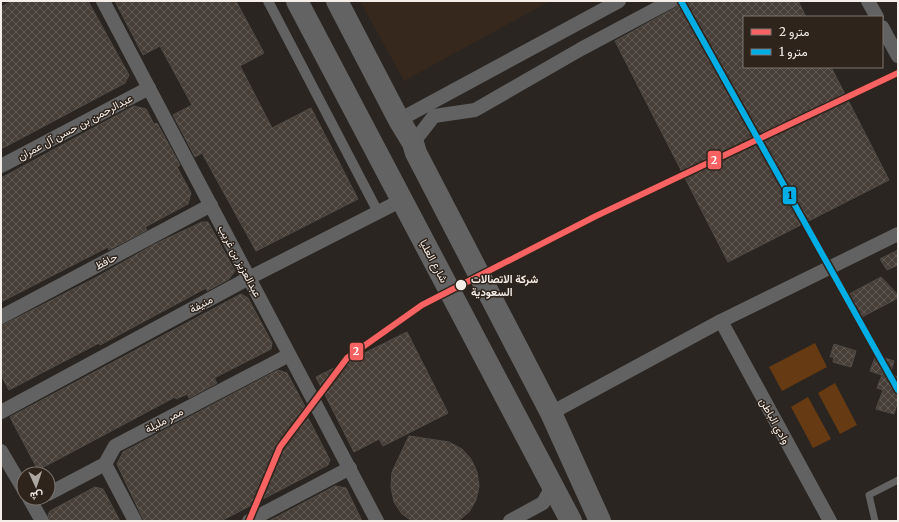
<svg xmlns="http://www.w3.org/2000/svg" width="899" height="522" font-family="Merriweather,Vazirmatn,serif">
	<defs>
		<pattern id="building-cross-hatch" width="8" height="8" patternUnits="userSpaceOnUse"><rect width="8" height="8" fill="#463e37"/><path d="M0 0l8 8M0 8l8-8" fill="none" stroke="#615a54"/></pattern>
	</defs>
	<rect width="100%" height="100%" fill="#2a2520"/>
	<path fill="#36281d" d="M360,1H550L404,81Z"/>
	<g fill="#663a12">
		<path d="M815,343L827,367L782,391L769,367Z"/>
		<path d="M835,383L857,425L840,434L818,393Z"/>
		<path d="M808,397L831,439L813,448L791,407Z"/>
	</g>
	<g fill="url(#building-cross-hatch)" stroke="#504c47">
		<path d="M12,1H88L129,75L125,83L1,149V7Z"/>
		<path d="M115,1H236L264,53L240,66L272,128L311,108L358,199L256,251L202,153L195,157L173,115L192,105L160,46L143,55Z"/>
		<path d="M679,1H798L806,17H744V67H831L889,180L728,262L615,41L675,8Z"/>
		<path d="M134,106L146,109L154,124L157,123L180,165L177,167L191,193L188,204L145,227L147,230L109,250L108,247L1,302V178Z"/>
		<path d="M202,222H208L235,271L229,279L207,291L206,288L100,345L99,343L9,390L1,375V326L95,278L155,244Z"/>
		<path d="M898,250V265L887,270L880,259Z"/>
		<path d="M881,277L898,295V298L858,319L842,298Z"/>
		<path d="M241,294L248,298L272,343L271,349L214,378L217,383L189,398L187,394L176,399L175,397L38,470L10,417Z"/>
		<path d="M407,332L448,413L383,446L379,439L354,452L316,377Z"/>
		<path d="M834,344L856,351L851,367L833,362L834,357H830Z"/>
		<path d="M876,355L894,361L890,374L898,377L894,392L898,393V400L894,414L876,409L883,390L877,388L882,375L870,371Z"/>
		<path d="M278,370L287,373L309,414L307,416L330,460L328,465L221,521H144L117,464L123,452Z"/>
		<path d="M409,436L449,442L462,449L471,459L477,472L479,486L476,500L469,512L458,521H412L402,514L394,502L391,487L392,472Z"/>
		<path d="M335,486L346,488L362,521H269Z"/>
		<path d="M95,487L103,489L120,521H50L48,515L50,511Z"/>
	</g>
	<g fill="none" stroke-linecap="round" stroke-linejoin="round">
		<path stroke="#626263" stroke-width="7" d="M875,521L869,495L898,480"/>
		<path stroke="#626263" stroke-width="10" d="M268,1L378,212"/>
		<g stroke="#626263" stroke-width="14">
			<path d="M103,1L377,521"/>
			<path d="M868,1L877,17"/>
			<path d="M882,27L898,56"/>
			<path d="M399,120L619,1"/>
			<path d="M413,143L434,116L475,110L581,49L671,1"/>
			<path d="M1,166L149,88"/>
			<path d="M1,317L211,205"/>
			<path d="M721,321L830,521"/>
			<path d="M1,412L249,278L402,200"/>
			<path d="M551,413L721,321L898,234"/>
			<path d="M1,451L24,490"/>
			<path d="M105,464L135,521"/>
			<path d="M48,494L105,464L115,446L289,355"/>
			<path d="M29,498L42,521"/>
			<path d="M249,521L350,468"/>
			<path d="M510,521L543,503L552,487"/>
		</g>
		<g stroke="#646363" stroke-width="22">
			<path d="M297,1L571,521"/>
			<path d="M337,1L399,120L413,143L416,153L551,413L600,521"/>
		</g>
		<g stroke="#2e241c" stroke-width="9">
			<path id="metro-1" d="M249,521L280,447L347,358L422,305L596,216L898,73"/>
		</g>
		<g stroke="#2e241c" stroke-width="9">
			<path id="metro-2" d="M681,1L898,390"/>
		</g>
		<use href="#metro-1" stroke="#f96262" stroke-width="6"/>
		<use href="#metro-2" stroke="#00aee6" stroke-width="6"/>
	</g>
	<circle fill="#f4ede8" stroke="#2e241c" stroke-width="1.5" cx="461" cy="285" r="6"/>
	<g text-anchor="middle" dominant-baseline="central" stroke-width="3" stroke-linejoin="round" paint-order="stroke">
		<g font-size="11" fill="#f4ede8" stroke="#2e241c">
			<text transform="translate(75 127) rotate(-28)">عبدالرحمن بن حسن آل عمران</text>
			<text transform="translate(106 261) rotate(-28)">حافظ</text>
			<text transform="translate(240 261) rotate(62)">عبدالعزيز بن غريب</text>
			<text transform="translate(434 261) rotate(62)">شارع العليا</text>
			<text transform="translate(201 304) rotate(-28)">منيفة</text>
			<text transform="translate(164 420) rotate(-28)">ممر مليلة</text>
			<text transform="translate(775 421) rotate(61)">وادي الباطن</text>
		</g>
		<g font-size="11" font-weight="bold" fill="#f4ede8" stroke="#2e241c" text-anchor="start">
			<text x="471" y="279">شركة الاتصالات<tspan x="471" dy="13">السعودية</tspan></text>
		</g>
	</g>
	<g stroke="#2e241c" stroke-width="1.5">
		<rect x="707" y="150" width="15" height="20" rx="4" fill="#f96262"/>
		<rect x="782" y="186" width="15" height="19" rx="4" fill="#00aee6"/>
		<rect x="349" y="342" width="15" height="19" rx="4" fill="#f96262"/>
	</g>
	<g font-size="11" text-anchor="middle" font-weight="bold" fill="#fff">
		<text x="714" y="164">2</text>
		<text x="356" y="355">2</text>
	</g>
	<g font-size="11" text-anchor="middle" font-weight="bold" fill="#111">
		<text x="790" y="199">1</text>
	</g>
	<rect width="899" height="522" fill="none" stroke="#f4ede8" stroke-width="4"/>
	<rect x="743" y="16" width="140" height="52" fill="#2e241c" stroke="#7d746e"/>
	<rect x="751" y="29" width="20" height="6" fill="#f96262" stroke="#7d746e"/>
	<text x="779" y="36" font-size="12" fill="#f4ede8">مترو 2</text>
	<rect x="751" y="49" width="20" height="6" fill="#00aee6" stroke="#7d746e"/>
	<text x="779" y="56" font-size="12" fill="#f4ede8">مترو 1</text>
	<g transform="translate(36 486) rotate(177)"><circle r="19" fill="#2e241c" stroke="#7d746e"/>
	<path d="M0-3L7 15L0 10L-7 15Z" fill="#ada7a2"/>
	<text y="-6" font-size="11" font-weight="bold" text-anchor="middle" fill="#f4ede8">ش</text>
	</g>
</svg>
